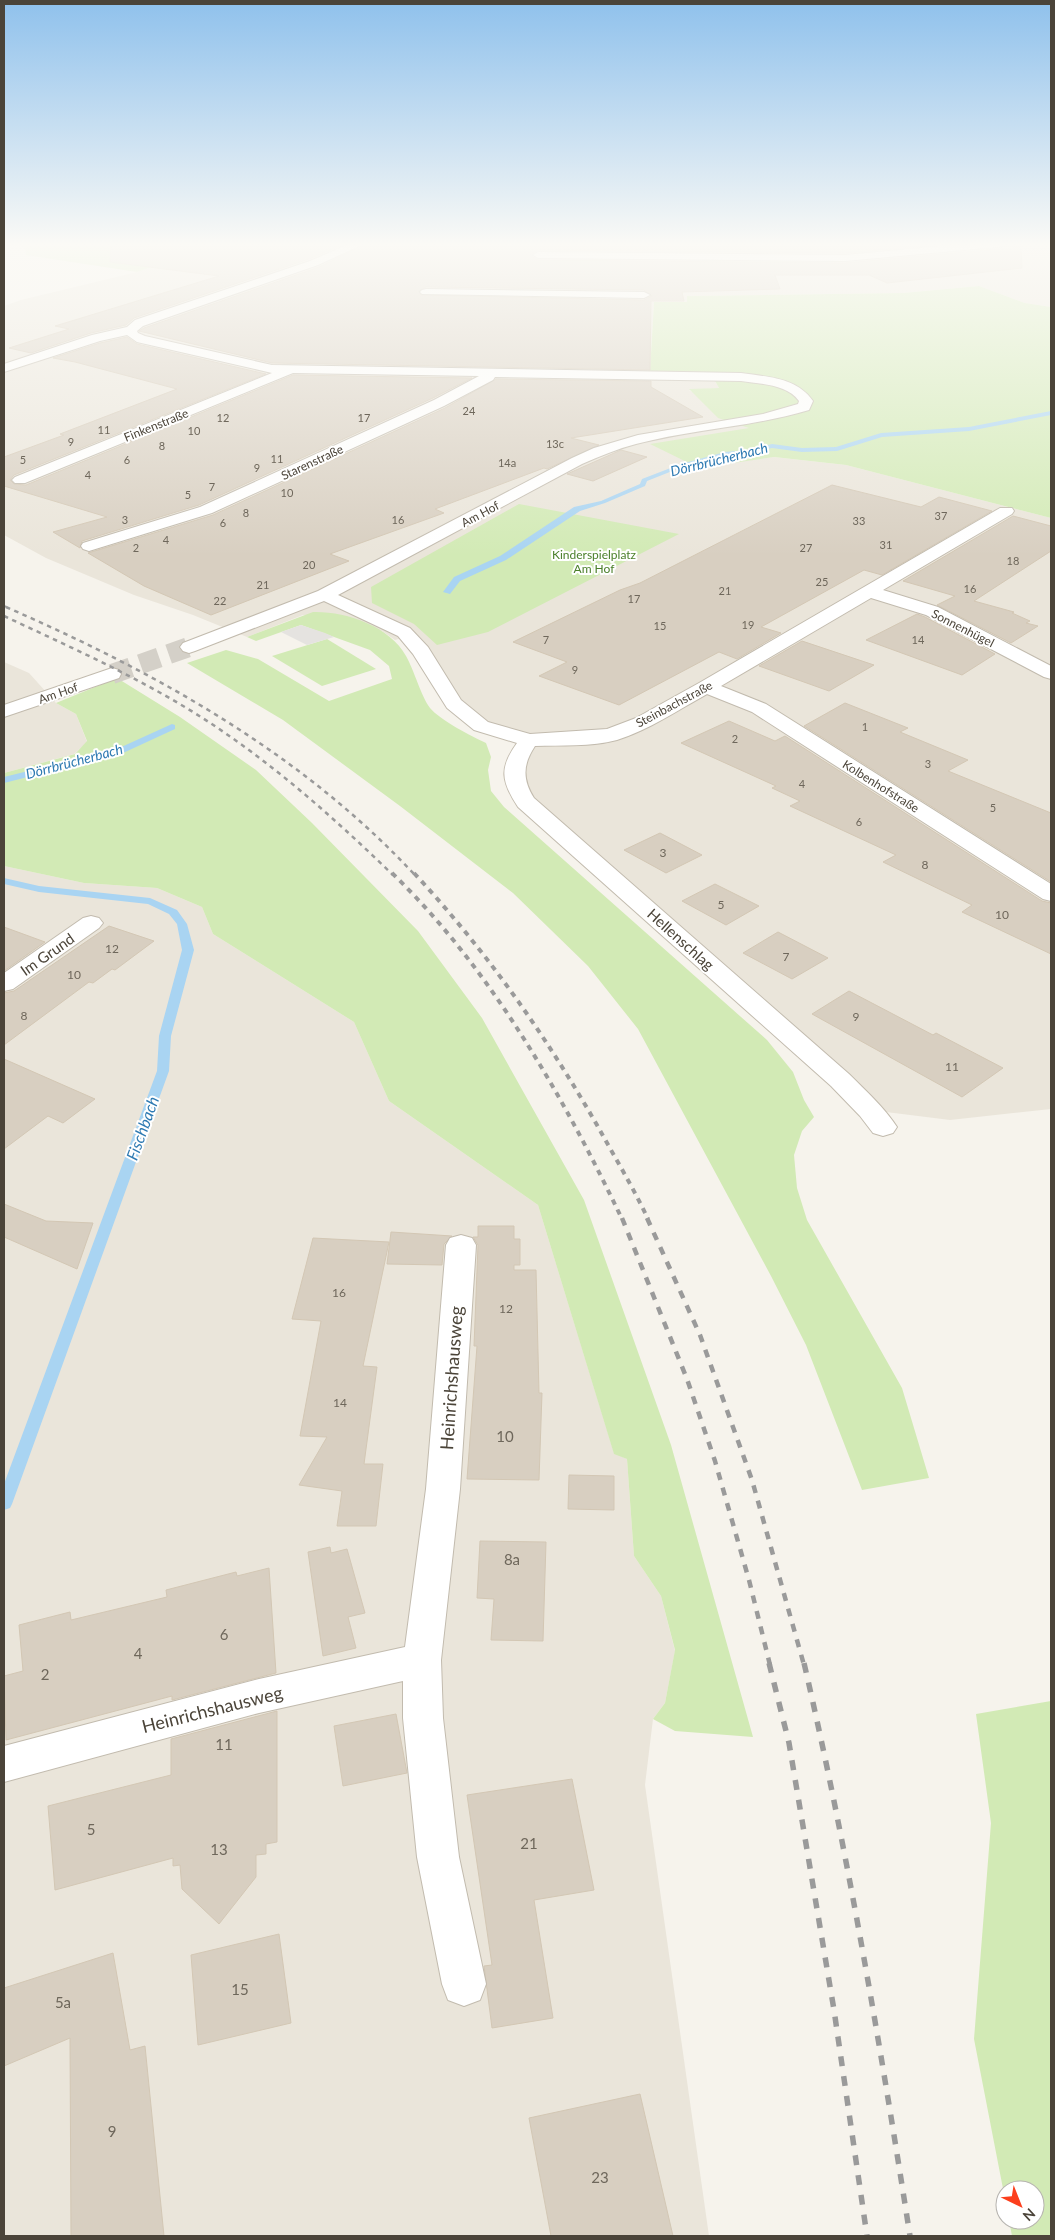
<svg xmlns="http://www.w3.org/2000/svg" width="1055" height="2240" font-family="Lato,sans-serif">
	<rect width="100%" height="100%" fill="#f6f3ec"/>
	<g fill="#eae5da">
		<path d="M221,242H1051V307L1025,303L979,286L903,293L688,296L687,302H654L650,370L710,372L719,388L689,390L750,428L737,462L774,457L846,465L1051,518V1109L950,1120L870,1110L517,789L529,740L481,726L408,636L395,640L382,631L303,615L247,637L193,615L134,595L46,558L4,535V306L21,300L137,272Z"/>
		<path d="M4,662L29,673L56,703L76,714L87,742L74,754L4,773Z"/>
		<path d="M4,866L84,883L157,888L202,907L213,934L354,1022L389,1101L538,1205L614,1453L627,1459L634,1556L661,1596L675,1651L665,1703L653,1719L645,1785L709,2236H4Z"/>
	</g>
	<g fill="#d2eab5">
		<path d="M11,242H221L137,272L26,255L25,248Z"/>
		<path d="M979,286L1025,303L1051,307V518L846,465L774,457L699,468L650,444L749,428L718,418L689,389L719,388L710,372L650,371L654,302H687V296L903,293Z"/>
		<path d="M519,504L679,534L488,632L437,645L414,624L372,603L371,587Z"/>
		<path d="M313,612C345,611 390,626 406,656C414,670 421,696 430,708C440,720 471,736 486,743L491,757L488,770L491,791L504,807L767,1040L793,1072L804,1100L814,1117L802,1131L794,1155L797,1188L807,1220L902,1388L929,1478L862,1490L806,1345L771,1276L638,1029L588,966L513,893L400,806L283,720L187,663L226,650L258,659L329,701L392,679L389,666L370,650L301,625L256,641L247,637Z"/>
		<path d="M327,639L376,669L322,686L272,656Z"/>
		<path d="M117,678L180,717L256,770L312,823L418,931L482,1018L584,1200L671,1445L753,1737L675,1731L653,1719L665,1703L675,1650L661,1596L634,1556L627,1459L614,1454L538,1205L389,1101L354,1022L213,934L202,907L157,888L84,883L4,866V773L75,754L87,741L76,714L56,703Z"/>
		<path d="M1051,1701V2236H1012L1009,2220H1035V2190H1005V2199L974,2039L991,1823L976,1714Z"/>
	</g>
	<path fill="#e5e3e0" d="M301,625L325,633L334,637L307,645L281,632Z"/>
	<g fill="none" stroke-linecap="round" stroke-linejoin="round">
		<g fill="#a9d4f2" fill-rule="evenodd">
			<path d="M1051,411V415L969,431L882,437L837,451L802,452L772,448L747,454L725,456L685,466L647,481L645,486L605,503L580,511L506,560L460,581L450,594L443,592L454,577L500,556L574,507L601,501L640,484L642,479L681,464L725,452L747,450L772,444L802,448L836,447L881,433L969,427Z"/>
			<path d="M172,724L175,725V729L123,753L4,783V777L117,749Z"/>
			<path d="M4,878L39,886L150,898L177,910L187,924L194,950L171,1036L169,1071L12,1504L10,1508L4,1510V1484L157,1071L159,1036L182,950L177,924L169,914L148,904L39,892L4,884Z"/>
		</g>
	</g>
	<g fill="#d8cfc1" stroke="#d3c7b4" fill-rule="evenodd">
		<path d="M111,242H349L309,259L134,318L126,325L91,333L31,353L9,348L69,329L55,326L219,276L110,262Z"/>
		<path d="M370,242L879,245L872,242H957L958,243L845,253L538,250L531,256L538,260L845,263L1021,247L1022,268L887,283L869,275H775L780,289L682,292L684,301H651L650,370L272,363L139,331L144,328L319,267ZM426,287L644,290L652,296L644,300L421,295L419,291Z"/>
		<path d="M127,337L137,344L266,374L14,475L10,480L14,484L26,485L293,375L472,378L433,398L199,505L82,541L80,548L53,532L107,517L4,486V457L64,435L60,434L177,389L75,362L53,358L100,343Z"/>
		<path d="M496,379L651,381V387L703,417L571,438L599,445L547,469L544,468L435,509L444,513L330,554L349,561L211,615L144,586L88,553L213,515L445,408Z"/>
		<path d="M621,450L647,457L593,481L567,474Z"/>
		<path d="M832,485L921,507L939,497L992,511L882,575L864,570L761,627L781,633L737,659L719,652L619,705L539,676L567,662L513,642L620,590L640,583Z"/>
		<path d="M1013,516L1051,526V551L974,601L1014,612L1012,613L1030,621L1026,623L1038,626L1011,643L937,605L955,596L903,581Z"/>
		<path d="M917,614L925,617L995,654L962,675L866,640Z"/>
		<path d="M802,641L874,665L829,691L759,666Z"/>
		<path d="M845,703L908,728L900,732L968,760L948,771L1051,813V882L804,726Z"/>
		<path d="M729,721L775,741L785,736L1042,901L1051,903V954L962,912L972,905L883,862L896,855L790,806L800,801L772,788L776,786L681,743Z"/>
		<path d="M660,833L702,855L666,873L624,850Z"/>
		<path d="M715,884L759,906L726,925L682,901Z"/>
		<path d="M109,926L154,941L115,970L112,969L93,983L89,982L4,1045V993L14,991Z"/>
		<path d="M4,927L45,942L4,971Z"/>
		<path d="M778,932L828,958L792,979L743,953Z"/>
		<path d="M849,991L933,1035L936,1033L1003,1068L962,1097L812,1014Z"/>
		<path d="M4,1059L95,1099L63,1123L48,1116L4,1149Z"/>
		<path d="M4,1204L46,1221L93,1223L77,1269L4,1237Z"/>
		<path d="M478,1226H514V1239H520V1265H514V1270H536L539,1393H542L539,1480L467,1479L477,1346H474L478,1245L473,1237H478Z"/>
		<path d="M391,1232L452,1236L444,1244L442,1265L387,1264Z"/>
		<path d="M313,1238L389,1242L363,1366L377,1367L364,1464H383L376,1526H337L342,1491L299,1485L327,1437L300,1436L321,1321L292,1319Z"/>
		<path d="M569,1475L614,1476V1510L568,1509Z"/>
		<path d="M480,1541L546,1542L543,1641L491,1640L494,1599L477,1598Z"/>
		<path d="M330,1547L331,1553L347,1549L365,1613L348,1617L356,1648L323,1656L308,1552Z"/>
		<path d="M269,1568L276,1673L172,1700V1696L6,1740L4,1676L23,1671L19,1625L70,1612L71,1620L167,1597L166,1590L236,1572L237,1576Z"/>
		<path d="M277,1711V1842L266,1844V1854L256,1855V1877L219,1924L182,1889L180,1865L173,1866V1858L55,1890L48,1806L171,1775V1739Z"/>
		<path d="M396,1714L407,1773L343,1786L334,1726Z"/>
		<path d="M572,1779L594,1890L534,1900L553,2018L492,2028L484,1966L492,1965L467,1795Z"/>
		<path d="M279,1934L291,2023L198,2045L191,1955Z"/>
		<path d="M113,1953L130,2050L145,2046L164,2236H71L70,2038L4,2066V1988Z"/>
		<path d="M640,2094L673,2236H551L529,2118Z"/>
	</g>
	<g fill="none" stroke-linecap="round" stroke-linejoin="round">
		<path stroke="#d4d0c8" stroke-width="20" stroke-dasharray="20 10" stroke-linecap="butt" d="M112,674L189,647"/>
		<g stroke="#c2bbae" stroke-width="2">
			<g id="minor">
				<path d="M354,242H368L318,265L143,326L137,331L138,333L145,336L272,365L741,373C767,377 796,377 813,401L809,410C752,427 693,429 636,444C617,449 600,456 582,464L338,595L410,628L428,647L461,700L488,722L530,734L607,729L636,718L699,683L1000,508H1012L1014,511L1012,514L883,590L938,607L1051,666V679L1044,677L926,615L871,598L721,686L766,704L1051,884V901L1043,899L752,712L707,694C678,710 649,730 617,740C591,747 561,745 535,746C523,764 522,779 534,798L849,1074C866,1091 884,1107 897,1127L893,1133L883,1136L873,1133L860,1116L831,1086L518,807C501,781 499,768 517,743L474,730L447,708L413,654L398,636L324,601L195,651L189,653L183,651L180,647L183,643L318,591L572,458L594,448L638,435L763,414L798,404L799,401C787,384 760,384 741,381L495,377L493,380L444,406L212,513L89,551L83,549L81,546L83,543L200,507L434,400L479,376L293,373L25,483H15L12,480L15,477L272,373L137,342L127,335L100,341L4,372V364L92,335L127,327L135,320L310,261Z"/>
				<path d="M985,242H1023L1018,245L845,261L538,258L533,255L538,252L845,255Z"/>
				<path d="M426,289L644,292L650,295L644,298L422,294L420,292L422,290Z"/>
				<path d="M112,668L119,670L121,674L119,678L4,717V705Z"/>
				<path d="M91,916L99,918L103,923L99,928L13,989L4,991V973L83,918Z"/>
				<path d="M461,1235L472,1238L476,1245L460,1489L441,1660L443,1718L459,1857L486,1984L480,2000L464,2006L448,2000L442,1984L417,1857L403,1718V1681L259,1713L4,1782V1746L259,1679L405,1647L426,1489L446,1245L450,1238Z"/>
			</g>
		</g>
		<use href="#minor" fill="#fff" fill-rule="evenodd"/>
		<path stroke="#9a9a9a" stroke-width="2" stroke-dasharray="2.5 2.5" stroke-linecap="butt" d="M4,606L9,608"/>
		<g stroke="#9a9a9a" stroke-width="2.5" stroke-dasharray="4.5 4.5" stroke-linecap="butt">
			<path d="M6,607C157,673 301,753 415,875"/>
			<path d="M4,616C68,646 133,675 193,712C267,758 331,815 393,875"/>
		</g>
		<g stroke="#9a9a9a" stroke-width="4" stroke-dasharray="5.5 5.5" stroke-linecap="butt">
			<path d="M392,873C491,969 563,1096 622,1219"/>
			<path d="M414,873C487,952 544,1033 597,1125C614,1156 633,1187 648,1219"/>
		</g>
		<g stroke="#9a9a9a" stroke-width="4.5" stroke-dasharray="8 8" stroke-linecap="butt">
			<path d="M622,1218L687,1379L715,1461L749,1580L770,1665"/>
			<path d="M647,1218L700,1335L752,1480L804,1665"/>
		</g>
		<g stroke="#9a9a9a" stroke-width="5.5" stroke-dasharray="10 10" stroke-linecap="butt">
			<path d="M769,1663L789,1743L834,2010L867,2236"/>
			<path d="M804,1663C848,1853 880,2044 910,2236"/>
		</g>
	</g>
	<linearGradient id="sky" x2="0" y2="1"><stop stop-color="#8fc1ec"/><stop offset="0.44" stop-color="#fbfaf6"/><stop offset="1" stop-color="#fbfaf6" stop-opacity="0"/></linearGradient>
	<rect width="1055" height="556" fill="url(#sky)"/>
	<g text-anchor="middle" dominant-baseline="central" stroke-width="4" stroke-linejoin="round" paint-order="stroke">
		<g font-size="11" fill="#6e675b">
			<text x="469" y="410">24</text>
			<text x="223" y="417">12</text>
			<text x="364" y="417">17</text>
			<text x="104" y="429">11</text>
			<text x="194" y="430">10</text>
			<text x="71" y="441">9</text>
			<text x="555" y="443">13c</text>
			<text x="162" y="445">8</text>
			<text x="277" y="458">11</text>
			<text x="23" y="459">5</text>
			<text x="127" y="459">6</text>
			<text x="507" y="462">14a</text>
			<text x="257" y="467">9</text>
			<text x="88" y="474">4</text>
			<text x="212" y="486">7</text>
			<text x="287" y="492">10</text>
			<text x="188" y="494">5</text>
			<text x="246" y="512">8</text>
			<text x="941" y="515">37</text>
			<text x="125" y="519">3</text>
			<text x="398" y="519">16</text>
			<text x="859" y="520">33</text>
			<text x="223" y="522">6</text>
			<text x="166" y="539">4</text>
			<text x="886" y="544">31</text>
			<text x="136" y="547">2</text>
			<text x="806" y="547">27</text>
			<text x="1013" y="560">18</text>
			<text x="309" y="564">20</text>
			<text x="822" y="581">25</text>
			<text x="263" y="584">21</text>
			<text x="970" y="588">16</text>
			<text x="725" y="590">21</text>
			<text x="634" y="598">17</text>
			<text x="220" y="600">22</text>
			<text x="748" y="624">19</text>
			<text x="660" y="625">15</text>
			<text x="546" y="639">7</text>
			<text x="918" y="639">14</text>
			<text x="575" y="669">9</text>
			<text x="865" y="726">1</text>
			<text x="735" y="738">2</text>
			<text x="928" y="763">3</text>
			<text x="802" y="783">4</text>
			<text x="993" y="807">5</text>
			<text x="859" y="821">6</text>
		</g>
		<g font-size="12" fill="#4b4439" stroke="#fff">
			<text transform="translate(156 425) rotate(-22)">Finkenstraße</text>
			<text transform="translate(312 462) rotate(-25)">Starenstraße</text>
			<text transform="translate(480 514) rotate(-28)">Am Hof</text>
			<text transform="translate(963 628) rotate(27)">Sonnenhügel</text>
			<text transform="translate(58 693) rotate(-19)">Am Hof</text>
			<text transform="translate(674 704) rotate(-28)">Steinbachstraße</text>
			<text transform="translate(881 786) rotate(32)">Kolbenhofstraße</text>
		</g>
		<g font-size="12" fill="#4a7f2a" stroke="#fff">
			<text x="594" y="554">Kinderspielplatz<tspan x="594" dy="14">Am Hof</tspan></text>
		</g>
		<g font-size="12" fill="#6e675b">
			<text x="663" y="852">3</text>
			<text x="925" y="864">8</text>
			<text x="721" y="904">5</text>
			<text x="1002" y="914">10</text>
			<text x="112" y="948">12</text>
			<text x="786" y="956">7</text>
			<text x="74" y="974">10</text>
			<text x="24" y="1015">8</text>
			<text x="856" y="1016">9</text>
			<text x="952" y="1066">11</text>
			<text x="339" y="1292">16</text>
			<text x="506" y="1308">12</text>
			<text x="340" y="1402">14</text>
		</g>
		<g font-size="14" font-style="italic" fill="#2e7ab2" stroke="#fff">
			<text transform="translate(719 459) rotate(-14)">Dörrbrücherbach</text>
			<text transform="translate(74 761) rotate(-15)">Dörrbrücherbach</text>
		</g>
		<g font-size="15" fill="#4b4439" stroke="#fff">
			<text transform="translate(681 939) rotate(42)">Hellenschlag</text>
			<text transform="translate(47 954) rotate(-35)">Im Grund</text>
		</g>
		<g font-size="15" fill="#6e675b">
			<text x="505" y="1436">10</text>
			<text x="512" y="1559">8a</text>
			<text x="224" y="1634">6</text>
			<text x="138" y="1653">4</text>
			<text x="45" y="1674">2</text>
			<text x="224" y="1744">11</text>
			<text x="91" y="1829">5</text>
			<text x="529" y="1843">21</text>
			<text x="219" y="1849">13</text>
			<text x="240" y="1989">15</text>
			<text x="63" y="2002">5a</text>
			<text x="112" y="2131">9</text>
			<text x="600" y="2177">23</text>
		</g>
		<g font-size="16" font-style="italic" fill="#2e7ab2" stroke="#fff">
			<text transform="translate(142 1128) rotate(-70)">Fischbach</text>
		</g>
		<g font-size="18" fill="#4b4439" stroke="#fff">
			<text transform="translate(451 1378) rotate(-86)">Heinrichshausweg</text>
			<text transform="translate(212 1709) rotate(-14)">Heinrichshausweg</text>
		</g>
	</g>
	<rect width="1055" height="2240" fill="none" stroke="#4b4439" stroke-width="10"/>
	<g transform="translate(1020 2205) rotate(137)"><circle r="24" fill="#ffffff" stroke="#b7b4b0"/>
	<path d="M0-4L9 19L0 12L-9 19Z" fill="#fc3f1d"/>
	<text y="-8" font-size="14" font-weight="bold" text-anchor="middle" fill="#4b4439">N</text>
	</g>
</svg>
